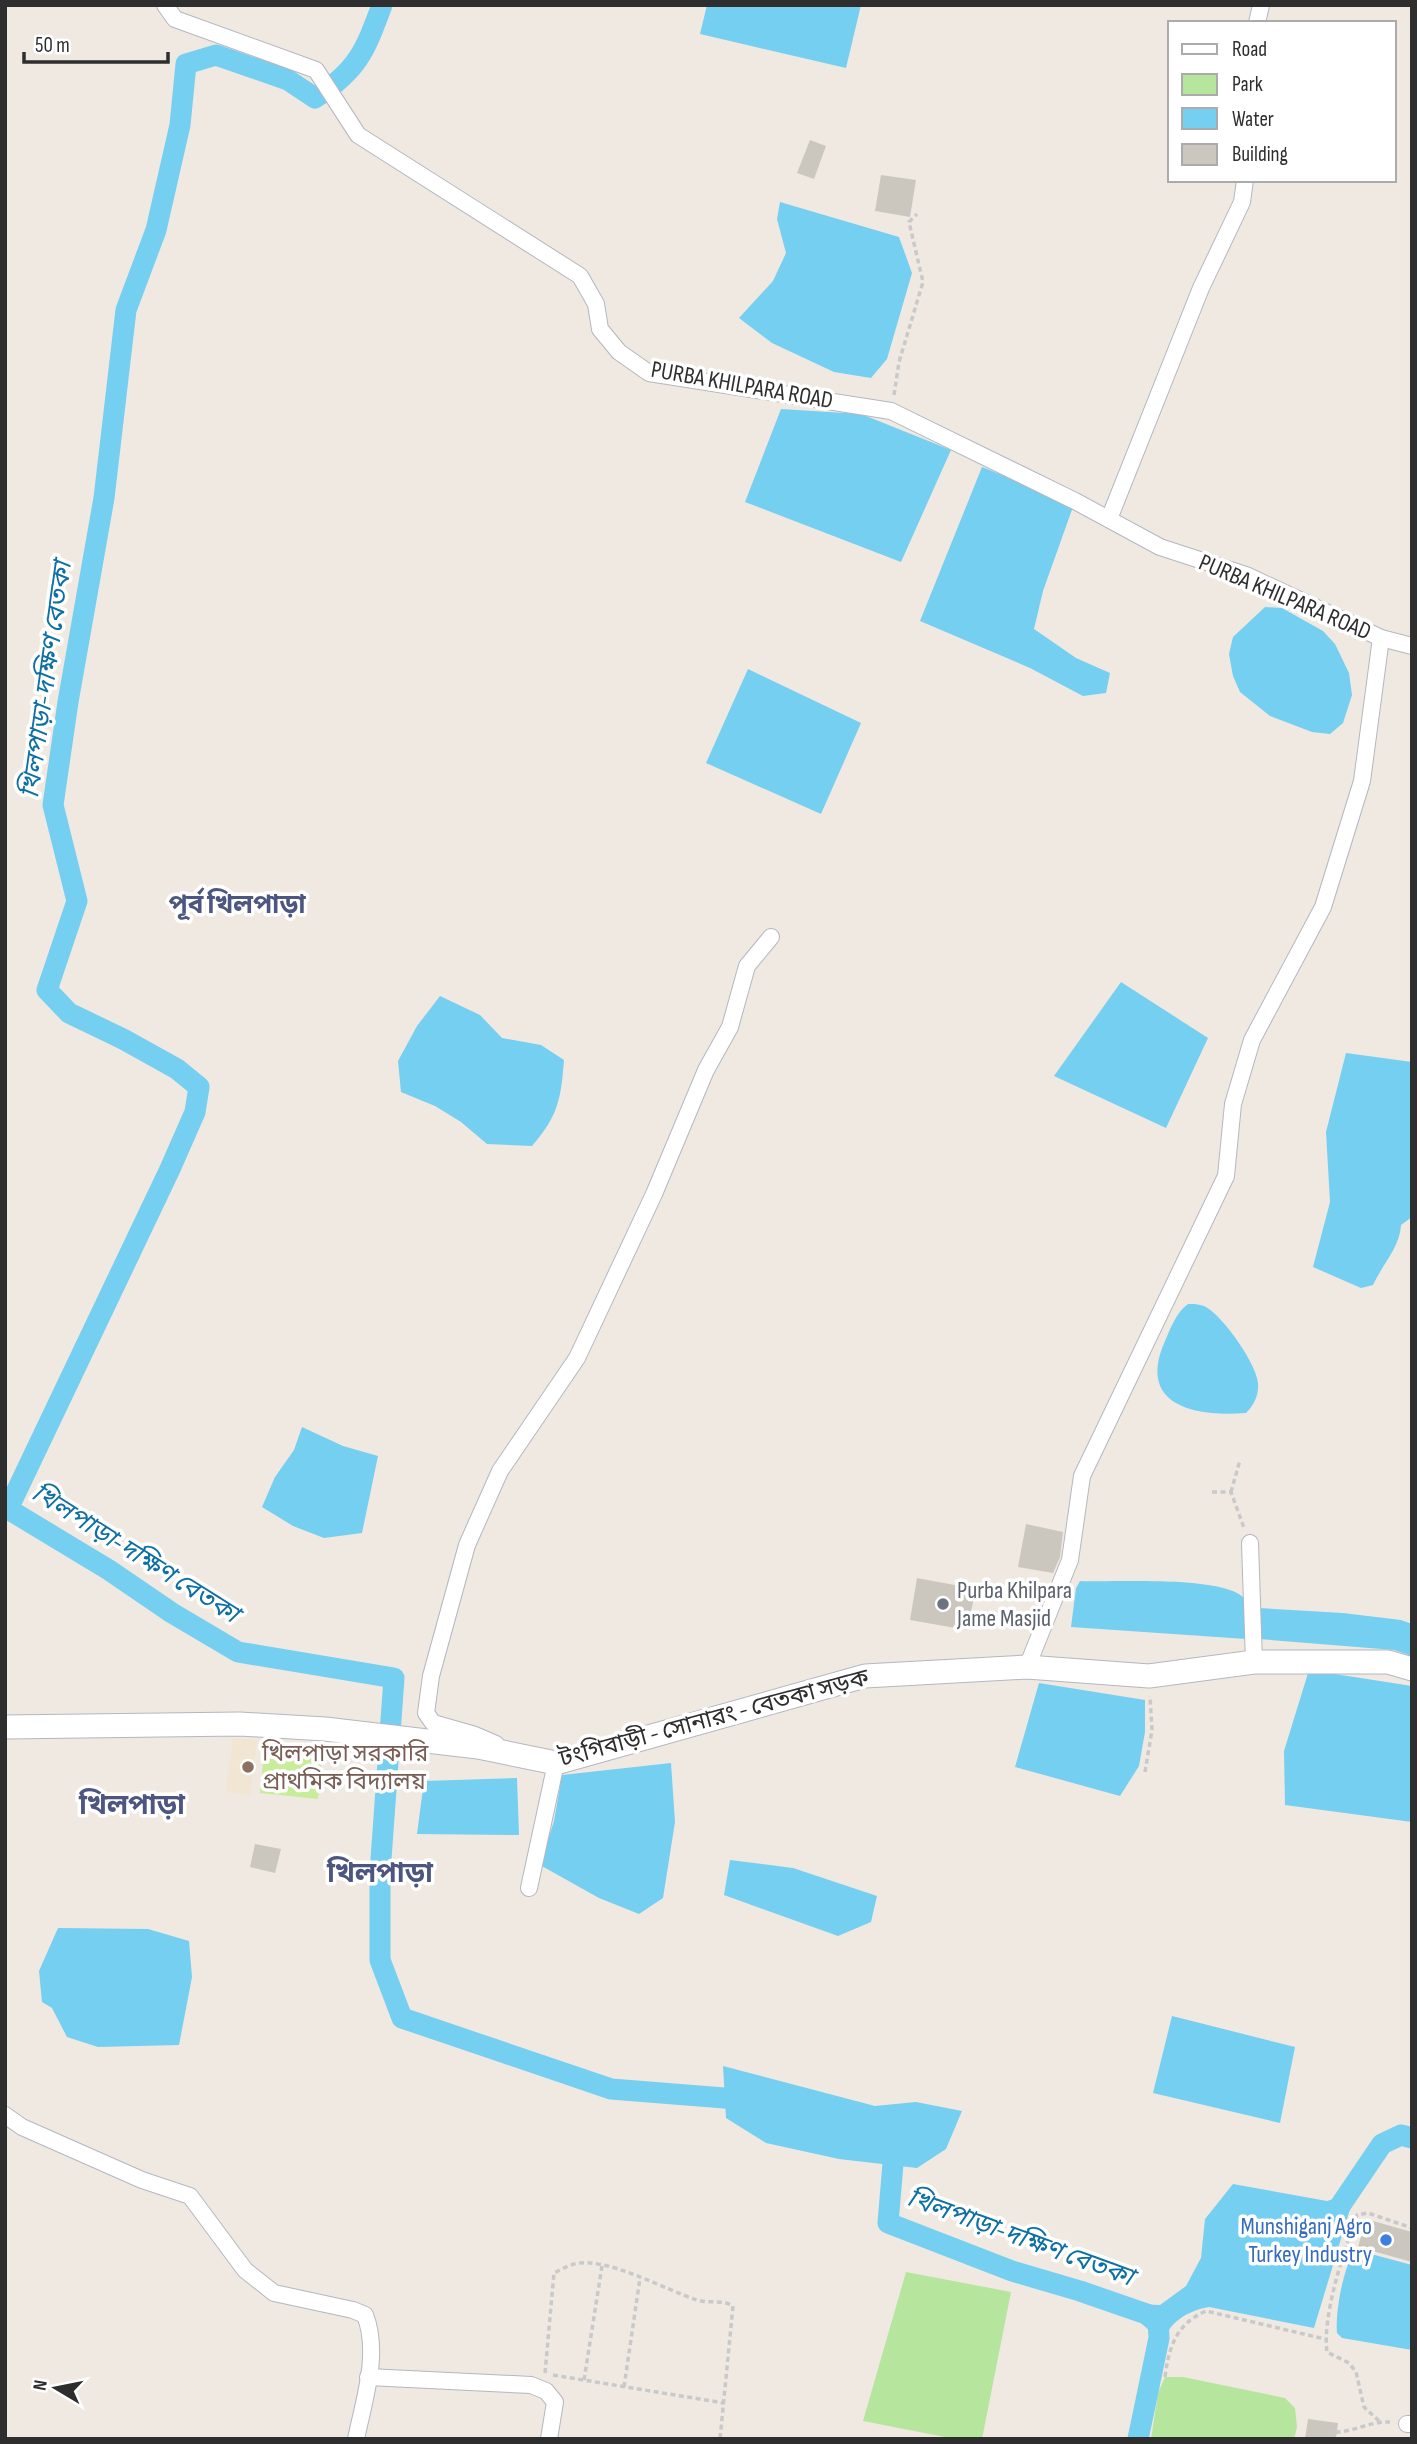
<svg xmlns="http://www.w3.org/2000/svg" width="1417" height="2444" font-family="'Sofia Sans Condensed','Noto Sans Bengali',sans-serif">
	<rect width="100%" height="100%" fill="#efe9e1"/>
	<path fill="#f0e6d1" d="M233,1738L257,1740L250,1795L226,1792Z"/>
	<g fill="#b6e59e">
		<path d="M906,2272L1011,2292L982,2439H955L863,2421Z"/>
		<path d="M1165,2377H1183L1285,2398L1295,2408L1297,2427L1294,2439H1151L1158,2393Z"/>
	</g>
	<path fill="#c9ec9a" d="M265,1742L323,1748L318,1799L260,1793Z"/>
	<g fill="#75cff0">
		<path d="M707,5H861L846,68L700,34Z"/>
		<path d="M780,202L899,237L912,273L887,359L871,378L834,372L772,343L739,318L773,281L786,253L777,219Z"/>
		<path d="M781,409L861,414L951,450L901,562L745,502Z"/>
		<path d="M982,467L1074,504L1043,591L1034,629L1076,658L1110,673L1106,693L1083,696L1030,668L920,621Z"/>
		<path d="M1265,607L1282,608L1323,631L1335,644L1349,673L1352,695L1343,723L1330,734L1312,732L1270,716L1240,692L1233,676L1229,654L1233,637Z"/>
		<path d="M748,669L861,723L821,814L706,763Z"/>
		<path d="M1121,982L1208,1038L1166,1128L1054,1076Z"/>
		<path d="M440,996L480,1015L502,1038L541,1045L564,1060C561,1099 558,1116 532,1146L487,1144L461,1122L435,1106L401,1092L398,1061L417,1026Z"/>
		<path d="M1346,1053L1412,1062V1217L1401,1225C1400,1247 1382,1265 1373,1285L1361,1288L1313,1267L1330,1202L1326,1132Z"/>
		<path d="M1188,1304C1196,1304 1202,1304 1209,1309C1225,1320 1256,1363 1258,1383C1259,1395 1254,1405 1246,1413C1196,1417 1136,1406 1165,1341C1171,1327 1176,1313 1188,1304Z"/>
		<path d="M302,1427L343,1446L378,1456L362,1533L324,1538L293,1526L262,1507L275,1477L294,1450Z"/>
		<path d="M1080,1581C1112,1583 1233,1574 1247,1602C1252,1611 1247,1628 1246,1639L1071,1627L1076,1588Z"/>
		<path d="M1259,1608L1343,1613L1401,1620L1412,1624V1656L1394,1650L1259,1639Z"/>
		<path d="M1309,1670L1412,1686V1822L1285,1805L1284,1751Z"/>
		<path d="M1039,1683L1145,1700V1732L1139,1766L1120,1796L1015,1767Z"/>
		<path d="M671,1763L675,1822L663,1898L639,1914L599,1898L540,1865L554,1821L562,1775Z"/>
		<path d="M517,1778L519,1835L417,1834L424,1781Z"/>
		<path d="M730,1860L793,1868L877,1896L871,1922L838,1936L724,1895Z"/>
		<path d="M58,1928L148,1929L189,1941L192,1977L179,2045L98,2047L67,2037L52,2008L42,2002L39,1971Z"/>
		<path d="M1172,2016L1295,2047L1280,2123L1153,2093Z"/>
		<path d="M723,2066L875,2106L916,2102L962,2111L946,2149L917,2168L839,2159L766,2143L726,2118Z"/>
		<path d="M1354,2182L1360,2187L1350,2209L1314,2328L1209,2307C1190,2310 1170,2321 1164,2340H1156L1150,2331L1128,2312L1133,2304L1160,2305L1186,2286L1201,2258L1205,2219L1233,2184L1327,2201L1337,2198Z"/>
		<path d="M1360,2251L1412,2265V2350L1342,2338L1337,2333C1335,2313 1343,2269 1354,2252Z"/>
	</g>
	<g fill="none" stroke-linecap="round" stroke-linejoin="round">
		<g stroke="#75cff0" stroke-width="21">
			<path d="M382,5C365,51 358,70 315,98L288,80L216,55L186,64L180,125L156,230L126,310L104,498L68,702L53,805L77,901L47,990L69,1013L123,1039L177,1069L199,1087L195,1112L170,1169L8,1509L109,1570L172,1613L238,1652L394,1678L380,1873V1960L402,2018L611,2089L737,2099L750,2103"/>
			<path d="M893,2140H895L888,2223L1012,2271L1080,2291L1158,2318L1159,2338L1138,2439"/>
			<path d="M1340,2206L1382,2144L1401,2135L1412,2138"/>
		</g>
	</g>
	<g fill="#cbc7bf">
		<path d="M810,140L826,146L814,179L797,173Z"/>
		<path d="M881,175L916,180L910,217L875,211Z"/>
		<path d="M1026,1524L1063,1532L1060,1557L1053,1573L1018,1567Z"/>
		<path d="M917,1578L976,1589L967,1630L910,1620Z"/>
		<path d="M255,1844L281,1849L275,1873L250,1867Z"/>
		<path d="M1366,2219L1412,2232V2262L1358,2247Z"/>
		<path d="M1308,2419L1338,2423L1336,2439H1305Z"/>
	</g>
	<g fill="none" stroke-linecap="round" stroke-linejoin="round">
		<g stroke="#b4b7c1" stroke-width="18">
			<g id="street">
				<path d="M165,5L175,19L316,70L358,135L580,276L596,304L600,329L619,352L649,373L891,411L1075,501L1160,547L1246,575L1381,638L1412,646"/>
				<path d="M1257,23L1261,5"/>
				<path d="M1109,519L1201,288L1242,202L1245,180"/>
				<path d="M1250,1543L1254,1662"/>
				<path d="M1027,1667L1070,1560L1082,1476L1226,1176L1233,1104L1252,1040L1323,907L1362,781L1381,638"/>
				<path d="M496,1744L475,1735L433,1723L426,1713L431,1676L467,1545L500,1471L577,1358L654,1194L706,1070L730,1027L747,966L771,937"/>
				<path d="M529,1888L556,1763"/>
				<path d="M5,2115L22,2127L142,2180L190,2196L245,2270L274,2293L353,2310L365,2315C380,2353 364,2400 356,2439"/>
				<path d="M368,2377L531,2385L546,2391L555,2402L549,2439"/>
				<path d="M1407,2424H1412"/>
			</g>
		</g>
		<g stroke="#b4b7c1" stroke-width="25">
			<path id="secondary" d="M5,1727L240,1724L325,1729L478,1747L556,1763L865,1676L1027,1667L1149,1676L1254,1662H1388L1412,1669"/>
		</g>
		<g stroke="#c9c9c9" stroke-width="3.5" stroke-dasharray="5 3.5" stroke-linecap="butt">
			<path d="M894,395L899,362L923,282L909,222L917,214"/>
			<path d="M1212,1492H1231L1244,1528"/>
			<path d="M1231,1492L1240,1460"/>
			<path d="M1145,1772L1152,1730L1150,1696"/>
			<path d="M545,2373L554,2273C560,2270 567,2266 574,2264C607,2256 665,2290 697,2300C710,2304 722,2299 733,2306L720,2439"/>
			<path d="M553,2375L724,2403"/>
			<path d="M1165,2377C1169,2347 1176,2324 1206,2311L1325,2339"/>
			<path d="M584,2380L602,2266"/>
			<path d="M624,2387L640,2278"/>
			<path d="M1379,2421L1364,2407L1356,2372L1349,2363L1327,2352C1322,2316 1344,2250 1357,2215L1368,2213L1412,2228"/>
			<path d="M1327,2432C1352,2434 1368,2421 1390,2422"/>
		</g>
		<use href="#street" stroke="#fff" stroke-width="16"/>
		<use href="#secondary" stroke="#fff" stroke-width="23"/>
	</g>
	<circle fill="#6b7280" stroke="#fff" stroke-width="2.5" cx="943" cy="1604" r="7"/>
	<circle fill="#8d6e63" stroke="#fff" stroke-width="2.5" cx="248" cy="1767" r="7"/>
	<circle fill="#3f7fe0" stroke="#fff" stroke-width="2.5" cx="1386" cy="2240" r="7"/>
	<g text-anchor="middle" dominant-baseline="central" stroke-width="7" stroke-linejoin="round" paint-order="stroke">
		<g font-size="24" fill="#2e2e2e" stroke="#fff">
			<text transform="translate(742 385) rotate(10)">PURBA KHILPARA ROAD</text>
			<text transform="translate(1285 597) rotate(23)">PURBA KHILPARA ROAD</text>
			<text transform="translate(714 1718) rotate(-15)">টংগিবাড়ী - সোনারং - বেতকা সড়ক</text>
		</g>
		<g font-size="24" fill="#5b616d" stroke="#fff" text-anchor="start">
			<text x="957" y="1590">Purba Khilpara<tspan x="957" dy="28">Jame Masjid</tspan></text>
		</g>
		<g font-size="24" fill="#785e54" stroke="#fff" text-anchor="start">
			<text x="262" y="1753">খিলপাড়া সরকারি<tspan x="262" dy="28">প্রাথমিক বিদ্যালয়</tspan></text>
		</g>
		<g font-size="24" fill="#366cbe" stroke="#fff" text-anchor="end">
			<text x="1372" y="2226">Munshiganj Agro<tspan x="1372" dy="28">Turkey Industry</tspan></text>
		</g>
		<g font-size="26" font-style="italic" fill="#0d6fa3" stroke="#fff">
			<text transform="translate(47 680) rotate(-82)">খিলপাড়া-দক্ষিণ বেতকা</text>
			<text transform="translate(135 1554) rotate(32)">খিলপাড়া-দক্ষিণ বেতকা</text>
			<text transform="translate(1020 2238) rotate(20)">খিলপাড়া-দক্ষিণ বেতকা</text>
		</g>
		<g font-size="26" font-weight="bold" fill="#4d5680" stroke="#fff">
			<text x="237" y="905">পূর্ব খিলপাড়া</text>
		</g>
		<g font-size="28" font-weight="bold" fill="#4d5680" stroke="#fff">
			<text x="132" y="1805">খিলপাড়া</text>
			<text x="380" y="1873">খিলপাড়া</text>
		</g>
	</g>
	<rect width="1417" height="2444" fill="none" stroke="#2e2e2e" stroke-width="14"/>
	<rect x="1168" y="21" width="228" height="161" fill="#ffffff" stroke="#ababab" stroke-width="2"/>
	<rect x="1182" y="44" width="35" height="10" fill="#ffffff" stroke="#ababab" stroke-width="2"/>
	<text x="1232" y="56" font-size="21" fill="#2e2e2e">Road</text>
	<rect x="1182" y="74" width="35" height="21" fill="#b6e59e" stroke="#ababab" stroke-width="2"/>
	<text x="1232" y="91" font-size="21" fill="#2e2e2e">Park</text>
	<rect x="1182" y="108" width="35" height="21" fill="#75cff0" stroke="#ababab" stroke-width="2"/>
	<text x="1232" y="126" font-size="21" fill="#2e2e2e">Water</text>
	<rect x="1182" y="144" width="35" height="21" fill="#cbc7bf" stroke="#ababab" stroke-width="2"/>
	<text x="1232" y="161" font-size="21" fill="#2e2e2e">Building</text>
	<g transform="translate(56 2388) rotate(280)" stroke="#ffffff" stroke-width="5" paint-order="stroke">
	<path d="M0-5L12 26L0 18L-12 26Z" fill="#2e2e2e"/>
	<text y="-10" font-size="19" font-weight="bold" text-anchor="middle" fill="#2e2e2e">N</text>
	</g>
	<path d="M24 52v10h144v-10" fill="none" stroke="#2e2e2e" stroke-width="3.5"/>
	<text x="35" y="52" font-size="21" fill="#2e2e2e" stroke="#ffffff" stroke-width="5" paint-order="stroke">50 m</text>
</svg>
